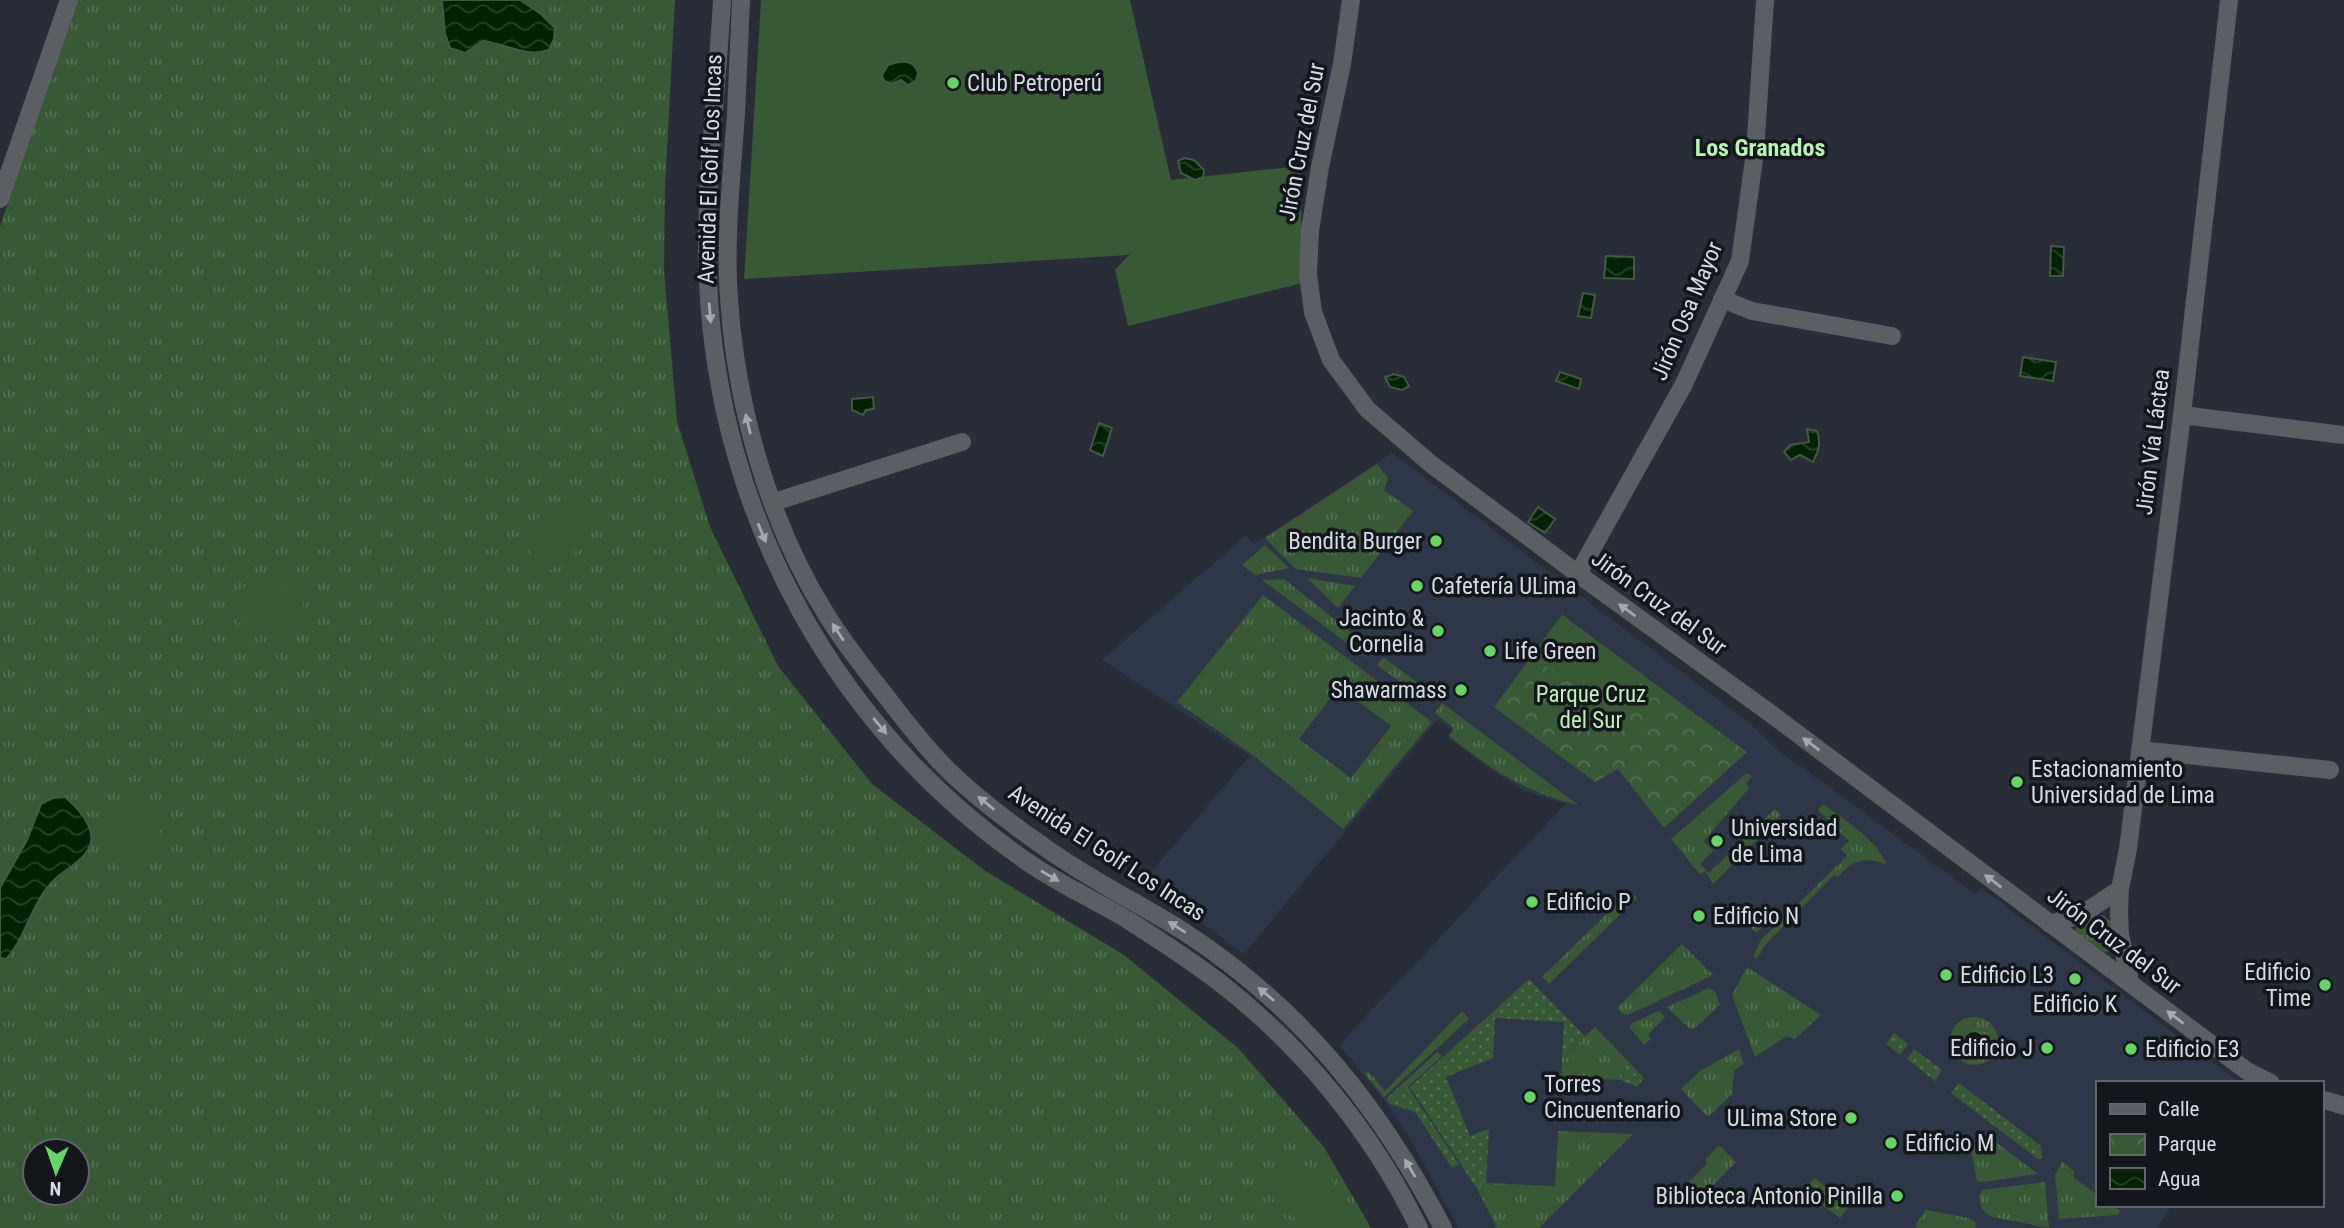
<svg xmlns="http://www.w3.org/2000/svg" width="2344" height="1228" font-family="'Roboto Condensed',sans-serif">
	<defs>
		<pattern id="grass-tufts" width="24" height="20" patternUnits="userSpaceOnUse" patternTransform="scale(1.75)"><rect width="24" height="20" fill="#385836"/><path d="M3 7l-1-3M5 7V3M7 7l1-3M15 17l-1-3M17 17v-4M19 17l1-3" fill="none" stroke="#546f53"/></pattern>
		<pattern id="park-crowns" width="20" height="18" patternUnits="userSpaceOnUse" patternTransform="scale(1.75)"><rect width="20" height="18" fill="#385836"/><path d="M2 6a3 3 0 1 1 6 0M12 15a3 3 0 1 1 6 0" fill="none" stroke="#546f53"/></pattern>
		<pattern id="garden-dots" width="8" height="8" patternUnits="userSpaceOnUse" patternTransform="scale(1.75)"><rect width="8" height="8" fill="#385836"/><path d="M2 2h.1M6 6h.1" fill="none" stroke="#546f53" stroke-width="1.8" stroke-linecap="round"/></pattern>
		<pattern id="water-waves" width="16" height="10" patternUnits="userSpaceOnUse" patternTransform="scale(1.75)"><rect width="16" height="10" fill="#032203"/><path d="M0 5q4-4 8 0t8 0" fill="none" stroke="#274227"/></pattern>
	</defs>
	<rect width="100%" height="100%" fill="#282d38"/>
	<path fill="#2e3747" d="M1392,453L1732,710L1751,725L1773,746L1975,894L1981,888L2240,1083H2097V1205H2172L2157,1228H1459L1410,1139L1383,1099L1339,1045L1565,804L1527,792L1494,772L1447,737L1452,730L1438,719L1244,954L1195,918L1140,885L1250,756L1102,660L1245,536L1254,544Z"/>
	<g fill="url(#grass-tufts)" fill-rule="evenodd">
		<path d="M78,0H675L665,188L664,270L677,421L710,527L778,666L872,784L984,870L1124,955L1238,1048L1324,1147L1371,1228H0V226ZM35,1151H77V1193H35Z"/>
		<path d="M1377,464L1388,478L1384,490L1413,511L1361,578L1296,569L1265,538Z"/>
		<path d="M1265,545L1289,568L1255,575L1242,565Z"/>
		<path d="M1307,578L1355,586L1338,608Z"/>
		<path d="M1284,579L1372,649L1366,657L1262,580Z"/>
		<path d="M1263,595L1432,722L1343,829L1254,756L1177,702ZM1339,687L1391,726L1351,778L1299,739Z"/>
		<path d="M1383,657L1426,689L1420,697L1377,665Z"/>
		<path d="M1442,703L1578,805C1524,792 1492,770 1449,736L1454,728L1435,713Z"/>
		<path d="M1747,773L1752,776L1746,784L1749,788L1704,841L1713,851L1700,864L1709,873L1775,809L1781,816L1713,884L1705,871L1700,874L1671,839Z"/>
		<path d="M1823,804C1847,822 1872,836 1887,864C1866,857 1852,859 1838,877L1834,875L1765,945L1757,959L1753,956L1761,940L1847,856L1841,849L1849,841L1818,810Z"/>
		<path d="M1630,891L1637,898L1549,984L1542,977Z"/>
		<path d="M2103,915L2111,922L2113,945L2109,951L2104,952L2075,931L2077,924Z"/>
		<path d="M1682,944L1713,975L1628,1015L1623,1014L1617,1008Z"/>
		<path d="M1747,967L1821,1015L1795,1039L1787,1036L1755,1057L1732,995Z"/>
		<path d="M1709,988L1715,991L1720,1005L1694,1029H1690L1667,1007Z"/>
		<path d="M1462,1011L1469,1019L1384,1097L1365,1074L1368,1071L1385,1091Z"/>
		<path d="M1659,1011L1665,1017L1648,1035L1651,1039L1644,1045L1629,1027L1632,1023Z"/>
		<circle cx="1974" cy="1041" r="24"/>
		<path d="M1595,1027L1628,1061L1621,1080L1561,1077L1562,1058Z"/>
		<path d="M1739,1049L1744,1064L1734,1070L1732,1094L1708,1117L1681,1089L1700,1071Z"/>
		<path d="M1558,1131L1633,1134L1539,1228H1497L1477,1189L1486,1183L1555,1186Z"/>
		<path d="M1984,1133L2038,1174L1982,1182L1977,1181L1971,1150Z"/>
		<path d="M1719,1145L1736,1162L1699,1199L1684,1187L1707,1164L1705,1160Z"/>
		<path d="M2062,1162L2074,1171L2073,1177L2097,1195V1205H2112L2120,1211L2118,1215L2059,1219L2055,1175Z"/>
		<path d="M2045,1182L2049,1228L1992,1217L1982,1209L1979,1197L1982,1190Z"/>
		<path d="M1926,1210L1969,1218L1975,1222L1976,1228H1918L1915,1225Z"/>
	</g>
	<path fill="url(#park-crowns)" d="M1562,615L1747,752L1664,828L1618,769L1595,782L1494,707Z"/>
	<g fill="url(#garden-dots)">
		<path d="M1739,904L1762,927L1756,933L1733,909Z"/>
		<path d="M1529,979L1585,1036L1562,1058L1564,1022L1495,1018L1493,1058L1446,1077L1470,1136L1489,1129L1486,1183L1477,1189L1410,1087Z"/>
		<path d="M1975,1025L1989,1035L1986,1051L1972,1057L1959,1047L1961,1032Z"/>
		<path d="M1894,1033L1908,1044L1900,1055L1886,1044Z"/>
		<path d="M1914,1049L1942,1070L1935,1081L1907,1059Z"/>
		<path d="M1437,1052L1442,1056L1408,1087L1459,1164L1452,1168L1415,1112L1390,1104L1386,1099Z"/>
		<path d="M1628,1061L1644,1078L1637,1087L1621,1080Z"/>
		<path d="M1959,1083L2041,1146L2042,1158L2038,1159L1951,1093Z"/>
		<path d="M1814,1178L1850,1205L1840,1218L1804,1191Z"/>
	</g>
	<g fill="#385836">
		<path d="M761,0H1130L1171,180L1300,166L1303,283L1128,326L1115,270L1129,255L744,279Z"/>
		<path d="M562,503L588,510L592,532L577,550L543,576L532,557L521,529Z"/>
		<path d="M259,578L285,583L303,596V613C277,636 263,644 234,618L231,602L239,591Z"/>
		<path d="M1562,615L1645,676L1615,716L1532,655Z"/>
		<path d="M111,800L140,807L160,823V847L140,873L119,869L111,850L103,814Z"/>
		<path d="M1297,1161L1331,1179L1347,1205V1228H1308L1283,1210L1267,1192L1271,1174Z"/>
	</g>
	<g fill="url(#water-waves)" stroke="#425946" stroke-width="2">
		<path d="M442,0H520L541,14L555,28L554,39L549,50C526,58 507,44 483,41L465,53L450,48L445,34Z"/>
		<path d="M898,62C908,61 915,63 918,73L916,81L908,85L901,80L892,84L884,81L882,75L888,65Z"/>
		<path d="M1184,158L1194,160L1204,170L1203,177L1195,180L1181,173L1178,161Z"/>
		<path d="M2051,246L2064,247L2063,276H2050Z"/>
		<path d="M1606,256L1634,257V279L1604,278Z"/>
		<path d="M1583,293L1595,295L1591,318L1578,316Z"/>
		<path d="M2023,357L2056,362L2053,381L2020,376Z"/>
		<path d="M1560,372L1581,379L1579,389L1556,381Z"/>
		<path d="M1394,374L1404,377L1409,386L1402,390L1390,387L1385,377Z"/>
		<path d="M873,397L874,409L866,410L863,415L852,410V399Z"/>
		<path d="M1099,423L1112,428L1103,456L1090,450Z"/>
		<path d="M1807,429L1817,431C1821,443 1819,450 1813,462L1800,455L1791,460L1784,452L1790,445L1809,442Z"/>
		<path d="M1538,507L1555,519L1545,533L1528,522Z"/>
		<path d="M65,797C77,807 94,825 91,842C88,859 65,869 54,880C31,902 27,937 6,959L0,958V888L27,840L41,804L52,798Z"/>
		<circle cx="1974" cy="1041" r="10"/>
	</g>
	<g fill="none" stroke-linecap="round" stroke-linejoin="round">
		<g stroke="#5b5e63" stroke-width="18">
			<path d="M1351,0L1342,64L1320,167L1310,231L1308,274L1313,312L1331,360L1367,409L1431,464L1578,574L1778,719L2247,1071L2271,1083"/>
			<path d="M1722,299L1752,311L1892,336"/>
			<path d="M2182,415L2344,435"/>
			<path d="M774,502L962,442"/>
			<path d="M1578,574L1684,384L1740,261L1755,152L1765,0"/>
			<path d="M2140,750L2330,770"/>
			<path d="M2050,924L2081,915L2120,889"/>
			<path d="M2130,982L2120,934L2119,912L2120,889L2128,849L2182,415L2229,0"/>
			<path d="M2321,1099L2344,1106"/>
		</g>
		<g stroke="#5b5e63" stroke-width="18">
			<path d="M722,0C717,93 704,189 708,281C718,516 837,733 1032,865C1063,886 1099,902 1131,922C1161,941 1191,961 1219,982C1303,1047 1373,1133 1419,1228"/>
			<path d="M741,0C739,38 738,76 736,114C732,170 726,226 728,281C733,395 766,518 826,614C845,645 867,672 889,700C908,725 926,748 948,770C977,798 1010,823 1043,846C1088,879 1139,903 1186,933C1302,1009 1380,1107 1443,1228"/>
			<path d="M0,199L69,0"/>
		</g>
	</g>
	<defs><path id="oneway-solid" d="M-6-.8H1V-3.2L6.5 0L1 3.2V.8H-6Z" transform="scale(1.75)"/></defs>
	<g fill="#a5a8af">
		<use href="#oneway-solid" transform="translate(710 313) rotate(85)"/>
		<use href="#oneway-solid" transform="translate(748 424) rotate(-104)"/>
		<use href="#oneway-solid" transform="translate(762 533) rotate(67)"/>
		<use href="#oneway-solid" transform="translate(1627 610) rotate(-144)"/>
		<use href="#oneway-solid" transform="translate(838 632) rotate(-123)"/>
		<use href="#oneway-solid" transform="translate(880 726) rotate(50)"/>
		<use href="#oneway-solid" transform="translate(1811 744) rotate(-143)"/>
		<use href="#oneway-solid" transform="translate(986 803) rotate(-141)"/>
		<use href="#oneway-solid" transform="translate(1050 876) rotate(30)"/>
		<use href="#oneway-solid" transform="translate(1993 881) rotate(-143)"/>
		<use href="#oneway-solid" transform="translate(1177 927) rotate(-148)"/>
		<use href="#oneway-solid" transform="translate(1266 994) rotate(-140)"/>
		<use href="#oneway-solid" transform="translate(2175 1017) rotate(-143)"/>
		<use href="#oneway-solid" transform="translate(1410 1168) rotate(-120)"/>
	</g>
	<g fill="#68d465" stroke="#13161a" stroke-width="2.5">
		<circle cx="953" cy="83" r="7"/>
		<circle cx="1436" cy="541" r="7"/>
		<circle cx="1417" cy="586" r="7"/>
		<circle cx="1438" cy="631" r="7"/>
		<circle cx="1490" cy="651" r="7"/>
		<circle cx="1461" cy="690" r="7"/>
		<circle cx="2017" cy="782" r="7"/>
		<circle cx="1717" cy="841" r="7"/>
		<circle cx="1532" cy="902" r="7"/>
		<circle cx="1699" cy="916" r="7"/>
		<circle cx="1946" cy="975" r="7"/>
		<circle cx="2075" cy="979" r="7"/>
		<circle cx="2325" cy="985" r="7"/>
		<circle cx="2047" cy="1048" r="7"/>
		<circle cx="2131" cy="1049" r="7"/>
		<circle cx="1530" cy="1097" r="7"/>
		<circle cx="1851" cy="1118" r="7"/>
		<circle cx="1891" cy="1143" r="7"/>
		<circle cx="1897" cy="1196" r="7"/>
	</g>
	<g text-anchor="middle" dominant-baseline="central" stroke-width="7" stroke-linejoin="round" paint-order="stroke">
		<g font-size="23" fill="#d6dae1" stroke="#13161a" text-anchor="start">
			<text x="967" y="83">Club Petroperú</text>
			<text x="1422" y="541" text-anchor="end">Bendita Burger</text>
			<text x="1431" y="586">Cafetería ULima</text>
			<text x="1424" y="618" text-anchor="end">Jacinto &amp;<tspan x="1424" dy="26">Cornelia</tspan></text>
			<text x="1504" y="651">Life Green</text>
			<text x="1447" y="690" text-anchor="end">Shawarmass</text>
			<text x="2031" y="769">Estacionamiento<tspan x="2031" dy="26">Universidad de Lima</tspan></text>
			<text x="1731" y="828">Universidad<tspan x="1731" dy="26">de Lima</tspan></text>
			<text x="1546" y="902">Edificio P</text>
			<text x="1713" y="916">Edificio N</text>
			<text x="2311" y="972" text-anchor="end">Edificio<tspan x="2311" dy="26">Time</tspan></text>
			<text x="1960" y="975">Edificio L3</text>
			<text x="2075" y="1004" text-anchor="middle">Edificio K</text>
			<text x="2033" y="1048" text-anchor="end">Edificio J</text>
			<text x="2145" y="1049">Edificio E3</text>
			<text x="1544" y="1084">Torres<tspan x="1544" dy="26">Cincuentenario</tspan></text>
			<text x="1837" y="1118" text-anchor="end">ULima Store</text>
			<text x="1905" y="1143">Edificio M</text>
			<text x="1883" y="1196" text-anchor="end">Biblioteca Antonio Pinilla</text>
		</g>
		<g font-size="23" fill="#d6dae1" stroke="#13161a">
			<text transform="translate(1302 142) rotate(-79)">Jirón Cruz del Sur</text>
			<text transform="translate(710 169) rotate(-88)">Avenida El Golf Los Incas</text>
			<text transform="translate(1687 311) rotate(-67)">Jirón Osa Mayor</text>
			<text transform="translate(2153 442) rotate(-83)">Jirón Vía Láctea</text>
			<text transform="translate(1659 603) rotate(36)">Jirón Cruz del Sur</text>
			<text transform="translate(1107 853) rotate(33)">Avenida El Golf Los Incas</text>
			<text transform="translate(2114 941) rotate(37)">Jirón Cruz del Sur</text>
		</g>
		<g font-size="23" fill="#bbf2b7" stroke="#13161a">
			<text x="1591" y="694">Parque Cruz<tspan x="1591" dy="26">del Sur</tspan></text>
		</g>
		<g font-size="24" font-weight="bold" fill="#b9f2b5" stroke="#13161a">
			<text x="1760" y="148">Los Granados</text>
		</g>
	</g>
	<rect x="2096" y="1081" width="228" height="126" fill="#13161a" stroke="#61646a" stroke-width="2"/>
	<rect x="2110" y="1104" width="35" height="10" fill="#5b5e63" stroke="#61646a" stroke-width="2"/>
	<text x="2158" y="1116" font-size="21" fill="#d6dae1">Calle</text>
	<rect x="2110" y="1134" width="35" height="21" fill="url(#park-crowns)" stroke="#61646a" stroke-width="2"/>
	<text x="2158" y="1151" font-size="21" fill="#d6dae1">Parque</text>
	<rect x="2110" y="1168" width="35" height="21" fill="url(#water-waves)" stroke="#61646a" stroke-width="2"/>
	<text x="2158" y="1186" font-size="21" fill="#d6dae1">Agua</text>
	<g transform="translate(56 1172) rotate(182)"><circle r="33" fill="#13161a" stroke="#61646a" stroke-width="2"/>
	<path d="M0-5L12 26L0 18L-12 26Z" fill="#68d465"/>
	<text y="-10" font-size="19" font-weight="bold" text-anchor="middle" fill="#d6dae1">N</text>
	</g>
</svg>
